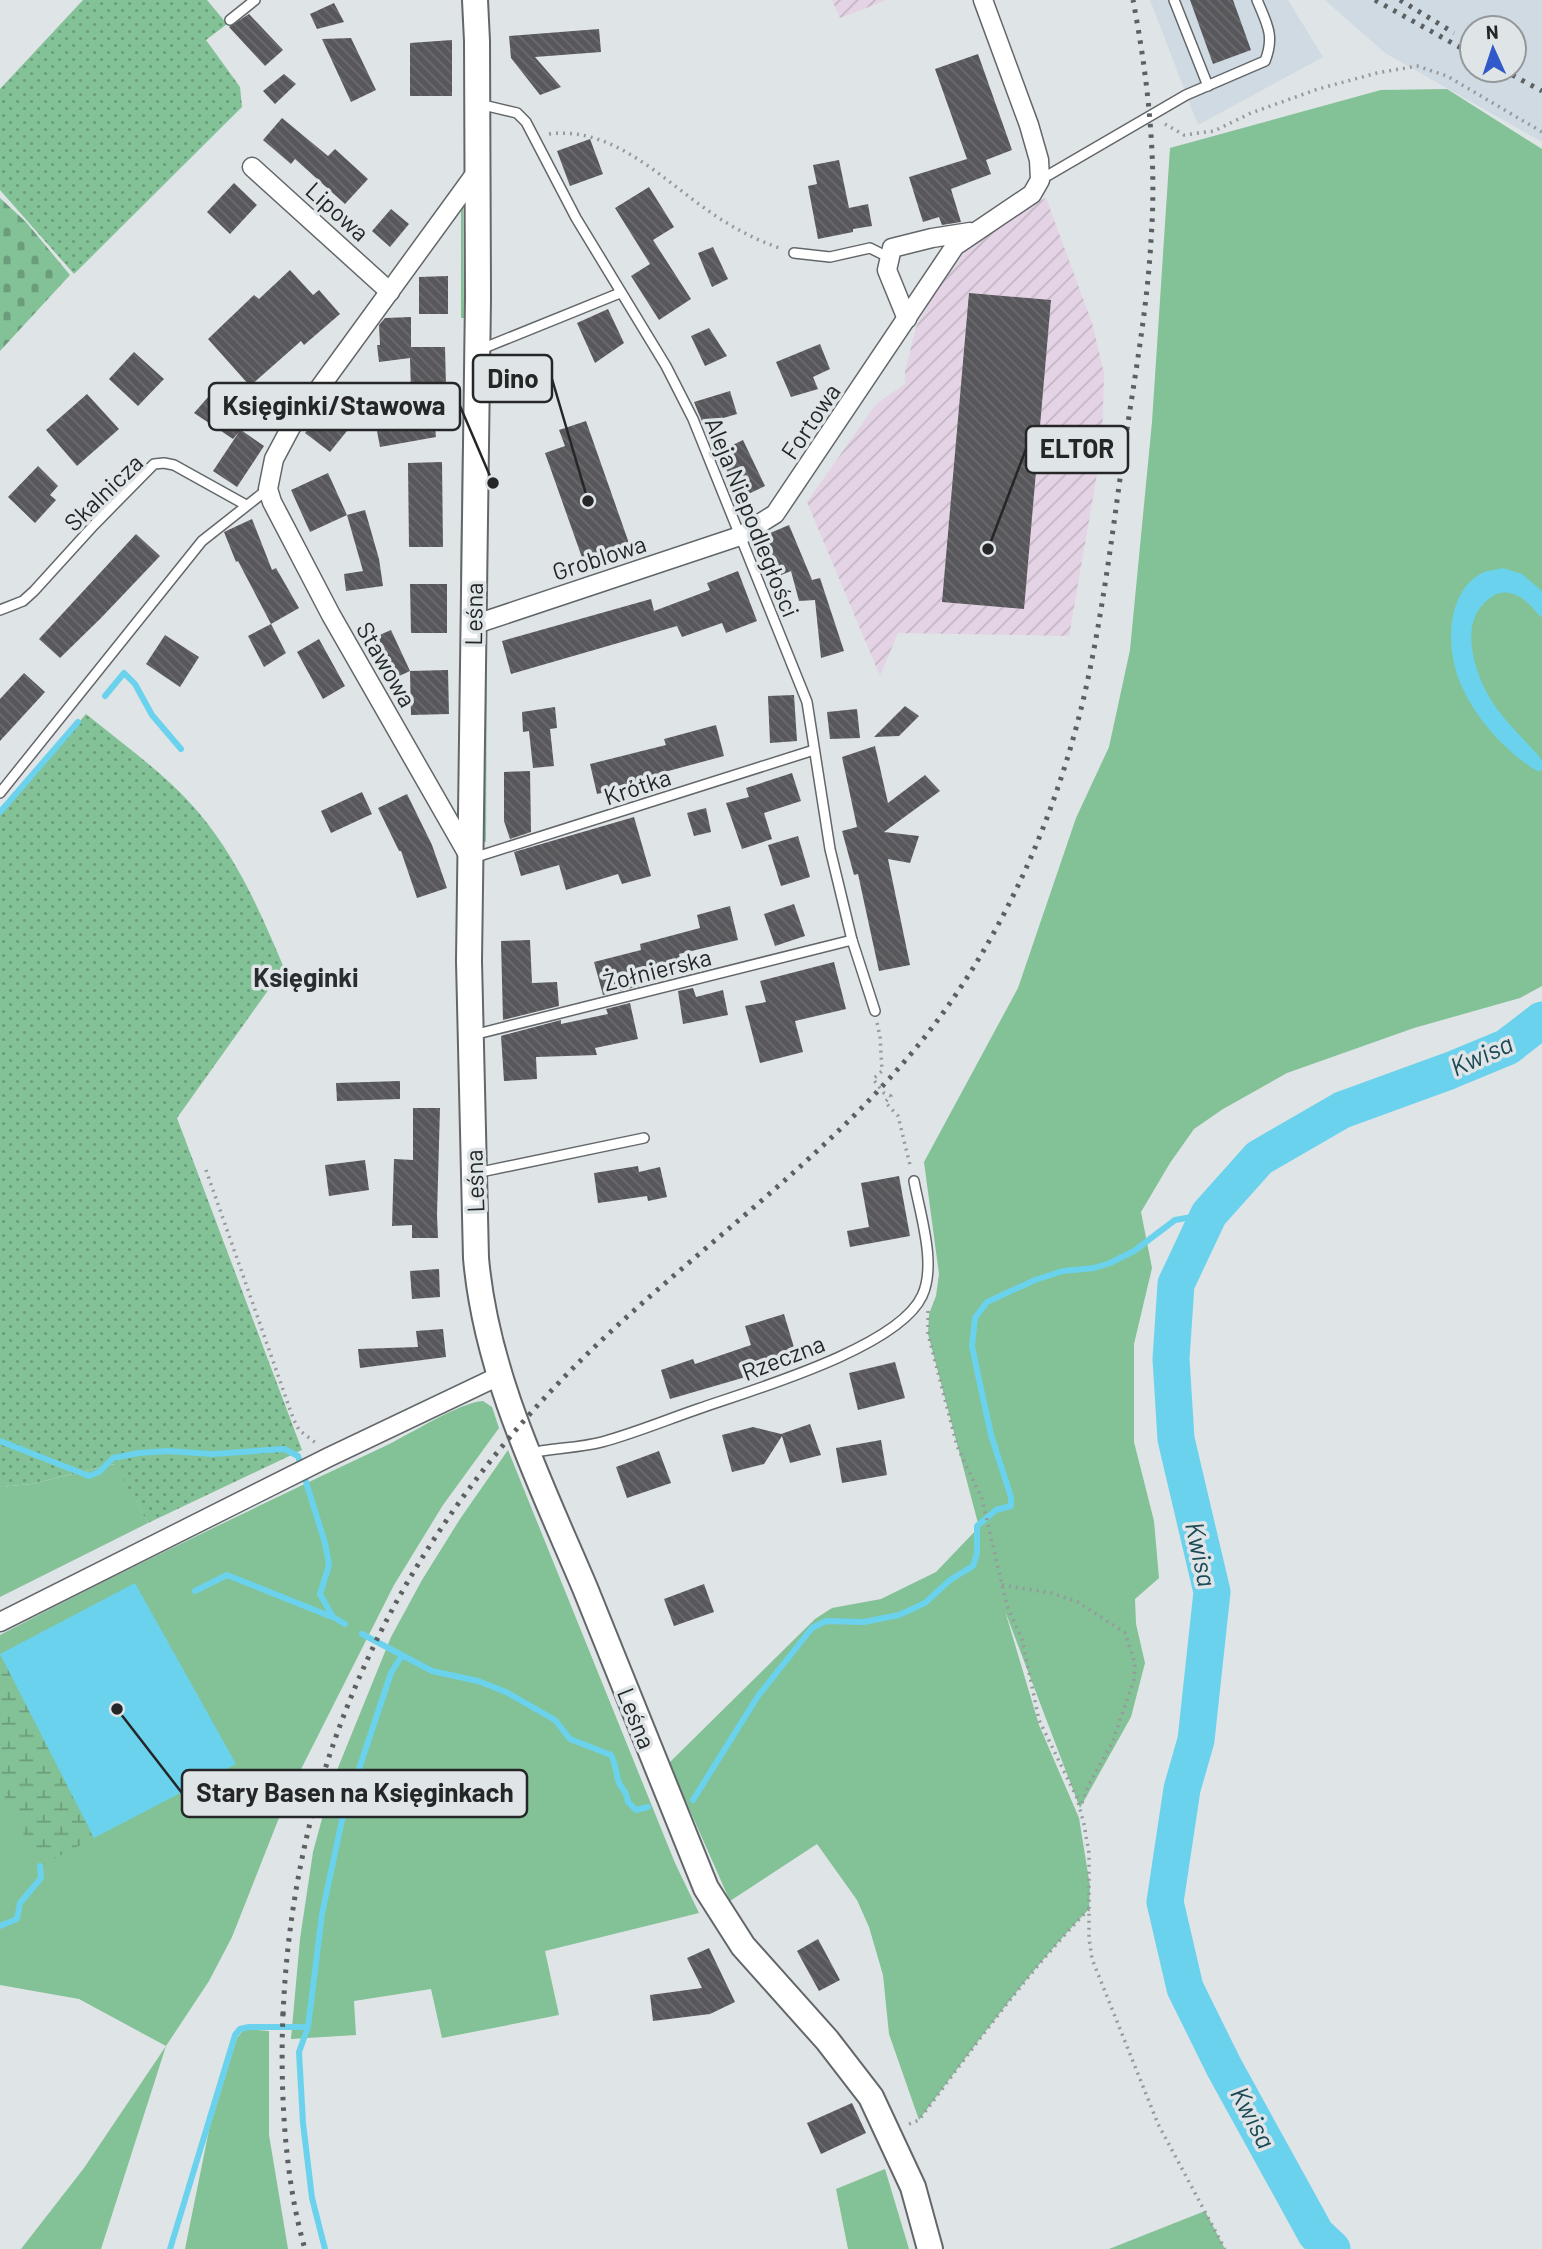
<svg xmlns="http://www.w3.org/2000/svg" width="1542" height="2249" font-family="Barlow,sans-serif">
	<defs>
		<pattern id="industrial-furrows" width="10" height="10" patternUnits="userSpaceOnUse" patternTransform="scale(1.75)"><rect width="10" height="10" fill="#e4d3e4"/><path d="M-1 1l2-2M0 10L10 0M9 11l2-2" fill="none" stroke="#c3b5c4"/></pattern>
		<pattern id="wetland-marsh" width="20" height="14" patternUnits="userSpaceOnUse" patternTransform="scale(1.75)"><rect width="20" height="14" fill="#83c196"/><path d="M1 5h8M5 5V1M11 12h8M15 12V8" fill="none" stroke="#6b9d7a"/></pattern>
		<pattern id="cemetery-stones" width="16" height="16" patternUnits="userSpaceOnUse" patternTransform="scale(1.75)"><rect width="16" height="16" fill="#83c196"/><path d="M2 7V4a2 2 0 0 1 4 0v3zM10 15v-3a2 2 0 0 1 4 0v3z" fill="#6b9d7a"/></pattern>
		<pattern id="park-dots" width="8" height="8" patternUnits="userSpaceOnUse" patternTransform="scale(1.75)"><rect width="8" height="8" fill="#83c196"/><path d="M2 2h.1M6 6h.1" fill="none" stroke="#6b9d7a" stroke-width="1.8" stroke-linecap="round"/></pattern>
		<pattern id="building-back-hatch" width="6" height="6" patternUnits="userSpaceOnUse" patternTransform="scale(1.75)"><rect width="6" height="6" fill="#58575b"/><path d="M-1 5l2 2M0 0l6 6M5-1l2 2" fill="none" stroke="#6c6c6f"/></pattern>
	</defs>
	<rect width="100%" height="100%" fill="#dfe4e7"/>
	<g fill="#cfdae3" fill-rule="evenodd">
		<path d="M1150,0H1288L1323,57L1198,125Z"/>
		<path d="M1325,0H1542V142L1385,53ZM1514,28V70H1472V28Z"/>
	</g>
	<g fill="url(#industrial-furrows)">
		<path d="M832,0H887L840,18Z"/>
		<path d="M1046,198L1092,323L1104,373L1102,445L1069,636L898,633L880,676L807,502L876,404L905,384V372L916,327L934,295L967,249L1018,210Z"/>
	</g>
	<g fill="#83c196">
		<path d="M1447,89L1542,149V986L1520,998L1414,1028L1287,1073L1223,1109L1194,1129L1170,1163L1141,1212L1152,1268L1134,1344V1442L1154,1521L1159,1578L1135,1599L1136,1624L1145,1663L1131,1717L1080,1808L1005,1611L1039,1725L1079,1818L1090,1886L1089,1909C1026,1974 973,2048 919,2120L889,2034L883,1975L869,1927L857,1900L817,1844L730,1901L669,1763L815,1619L832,1608L881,1599L936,1572L979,1527L928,1334L929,1314L936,1296L939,1274L924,1162L1018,988L1076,818L1109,747L1130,650L1152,422L1170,148L1381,90Z"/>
		<path d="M461,207H463L464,318H461Z"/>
		<path d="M462,447L465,448L463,579L460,581Z"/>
		<path d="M487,637L486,842L483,841V638Z"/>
		<path d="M483,1401L492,1407L499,1428L443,1505L394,1585L288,1795L232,1937L209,1981L166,2046L101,2249H21L84,2168L166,2046L79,1999L0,1985V1635C126,1569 254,1508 383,1447C407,1436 460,1402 483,1401Z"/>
		<path d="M508,1450L675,1863L699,1913L545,1951L559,2015L442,2038L431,1989L354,2001L356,2035L291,2039L300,1939L313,1852L331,1785L391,1637L422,1580L460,1519Z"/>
		<path d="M115,1464L148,1523L0,1597V1487L31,1484Z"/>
		<path d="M244,2029L269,2031V2135L288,2249H185L209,2130L237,2038Z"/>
		<path d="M885,2169L909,2249H848L836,2189Z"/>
		<path d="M1205,2211L1225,2249H1109Z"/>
	</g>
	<path fill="url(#wetland-marsh)" d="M0,1654L94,1838L40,1866L0,1788Z"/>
	<path fill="url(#cemetery-stones)" d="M0,198L26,222L70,275L0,351Z"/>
	<g fill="url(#park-dots)">
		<path d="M83,0H207L227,24L206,40L240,87L242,107L74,274L0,190V89Z"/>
		<path d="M86,714C124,745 167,775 199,813C237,858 262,915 284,968L177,1118L302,1450L148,1523L114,1464L31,1484L0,1487V813Z"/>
	</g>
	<g fill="#6bd2ed">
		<path d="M1503,568L1522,574L1542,591V618C1535,611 1527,600 1518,596C1508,591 1498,591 1489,599C1462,619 1471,656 1482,683C1494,711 1518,733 1538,755L1542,761V769L1539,772C1506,753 1473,716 1459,680C1446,647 1446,592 1482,573C1488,570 1496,570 1503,568Z"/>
		<path d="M135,1583L236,1764L94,1838L0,1654Z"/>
	</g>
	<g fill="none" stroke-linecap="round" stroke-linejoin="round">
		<g stroke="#6bd2ed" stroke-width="6">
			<path d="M105,696L124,673L135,684L152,715L181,749"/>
			<path d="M0,812L78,722"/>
			<path d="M0,1441L89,1476L99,1472L113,1458L139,1453L167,1451L213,1454L284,1449L298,1456L325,1543L329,1565L320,1594L333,1617L345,1624"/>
			<path d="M195,1591L227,1575L332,1617"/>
			<path d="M362,1634L432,1671L478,1681L506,1692L555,1720L570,1739L611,1755C617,1767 615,1769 618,1780C621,1790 627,1790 628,1802L636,1810L648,1807"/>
			<path d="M693,1800L758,1696L812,1628L826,1621L864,1622L899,1615L925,1603L950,1580L973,1566L977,1553V1526L996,1510L1011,1506V1497L991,1435L978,1375L972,1346L975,1318L987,1302L1035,1280L1063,1271L1094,1268L1110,1263L1134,1251L1175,1220L1209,1214"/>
			<path d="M0,1926L17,1919L20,1903L41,1878L40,1866"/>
			<path d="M308,2027L299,2052L303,2123L312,2198L325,2249"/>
			<path d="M170,2249L235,2035L240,2029L249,2027H308L322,1914L342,1820L391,1673L401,1657"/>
		</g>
		<path stroke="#6bd2ed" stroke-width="37" d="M1332,2249L1316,2234L1224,2067L1185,1988L1165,1902L1182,1789L1196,1740L1212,1592L1176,1439L1171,1359L1176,1284L1209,1214L1259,1158L1342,1110L1449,1071L1507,1047L1542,1020"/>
	</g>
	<g fill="url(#building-back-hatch)">
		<path d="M1190,0H1233L1251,50L1213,64Z"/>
		<path d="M334,3L344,22L317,29L310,14Z"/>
		<path d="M249,14L283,50L265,66L229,27Z"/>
		<path d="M599,29L601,52L535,57L561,87L540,95L511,58L509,36Z"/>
		<path d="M351,38L376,90L351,102L322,39Z"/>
		<path d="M452,40V96H410V43Z"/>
		<path d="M978,54L1012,150L986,160L991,174L951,189L961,222L942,225L939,217L923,222L909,177L967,159L935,69Z"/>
		<path d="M284,74L296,84L275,104L263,91Z"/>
		<path d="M282,118L328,156L335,149L368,179L345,204L295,159L291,164L263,140Z"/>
		<path d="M590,139L603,174L570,186L557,151Z"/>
		<path d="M839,160L849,208L868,204L872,226L853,229V232L818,239L808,186L817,184L813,165Z"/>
		<path d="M234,183L257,205L230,234L207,212Z"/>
		<path d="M649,187L674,227L653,240L691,299L659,320L631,276L650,264L615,208Z"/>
		<path d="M391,209L409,224L390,247L372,231Z"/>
		<path d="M713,247L728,279L712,287L698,253Z"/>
		<path d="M290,270L313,295L319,290L340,314L304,345L301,341L250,386L208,339L254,295L259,299Z"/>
		<path d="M448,276V314H419V277Z"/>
		<path d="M969,293L1051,300L1024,609L942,602Z"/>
		<path d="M608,309L624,343L595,363L577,323Z"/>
		<path d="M411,317V347H445L447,426L435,427L436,437L380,447L377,431L412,427L410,358L379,362L377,345H380L379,325L385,318Z"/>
		<path d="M709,328L727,356L705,366L691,336Z"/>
		<path d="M820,344L830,369L813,377L818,389L791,397L776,362Z"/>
		<path d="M134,352L164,379L138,406L109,379Z"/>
		<path d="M730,391L737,414L703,424L694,402Z"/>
		<path d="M87,394L119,429L77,466L46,430Z"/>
		<path d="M209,396L248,421L241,430L264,446L237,487L213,471L239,432L233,439L194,413Z"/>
		<path d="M330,401L355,421L330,452L305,433Z"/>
		<path d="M586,421L631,549L585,566L545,453L565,446L559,430Z"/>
		<path d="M743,440L765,486L740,498L718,452Z"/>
		<path d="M442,462L443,547H409L408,463Z"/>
		<path d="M38,466L58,486L50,495L56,500L35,523L8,497Z"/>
		<path d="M328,473L347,515L310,532L291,490Z"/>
		<path d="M365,510L379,559L383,586L346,591L344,574L363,571L347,515Z"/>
		<path d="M252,519L272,570L276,568L299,608L271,624L238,561L236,562L224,532Z"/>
		<path d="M789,525L812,580L820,578L844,651L821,658L815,600L799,601L791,571L779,576L763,536Z"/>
		<path d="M136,534L160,556L101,618L60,658L39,639Z"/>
		<path d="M738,571L757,621L726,633L722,623L682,637L677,626L511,674L502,641L651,599L654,611L710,590L707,583Z"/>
		<path d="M410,584H447V633H411Z"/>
		<path d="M271,624L286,653L264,667L248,636Z"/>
		<path d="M391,630L410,671L395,678L375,637Z"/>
		<path d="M165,635L199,657L180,687L146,664Z"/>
		<path d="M319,639L345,686L323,699L297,652Z"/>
		<path d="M448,670L449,714L411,715L410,671Z"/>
		<path d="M24,673L45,692L0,741V699Z"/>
		<path d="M794,695L797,741L770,743L768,696Z"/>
		<path d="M905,706L919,716L899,736L874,737Z"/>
		<path d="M555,707L557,728L550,729L554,766L533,768L529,731L523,732L522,712Z"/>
		<path d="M857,709L860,738L830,739L827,712Z"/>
		<path d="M716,725L724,756L646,777L647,782L597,794L590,764L666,745L664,739Z"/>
		<path d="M875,746L888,803L925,775L940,791L884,832L919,836L910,863L888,859L910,965L879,971L858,874L854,875L842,831L857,827L842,757Z"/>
		<path d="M530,771L531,832L510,839L504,821V772Z"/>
		<path d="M792,773L801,801L764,813L772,839L742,849L726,803L749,797L746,788Z"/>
		<path d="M362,792L372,814L331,833L321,811Z"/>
		<path d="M407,794L432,845L447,888L417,898L401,851H399L378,808Z"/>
		<path d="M706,808L711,832L694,836L687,813Z"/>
		<path d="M634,817L651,876L622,884L618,874L566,890L559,865L521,876L514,852Z"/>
		<path d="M798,836L810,877L781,886L768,845Z"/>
		<path d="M794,904L805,936L775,946L764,914Z"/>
		<path d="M730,906L738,940L679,954L682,968L639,980L640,986L603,995L594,962L641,950L640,944L700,928L697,915Z"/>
		<path d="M530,940L532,983L557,982L559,1006L503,1020L501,941Z"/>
		<path d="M834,962L846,1009L795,1021L803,1052L760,1063L745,1006L766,1002L760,981Z"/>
		<path d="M693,988L696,997L723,990L728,1015L683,1024L678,991Z"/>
		<path d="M630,1003L638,1039L595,1048L597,1055L536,1057L537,1079L504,1081L501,1036L504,1035L561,1020V1024L608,1014L606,1009Z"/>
		<path d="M400,1081V1099L337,1101L336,1083Z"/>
		<path d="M413,1108H440L437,1215L438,1238H412V1225L392,1226L394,1159L413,1160Z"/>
		<path d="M365,1160L369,1190L329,1196L325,1165Z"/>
		<path d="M638,1166L639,1172L660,1167L667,1197L648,1201L647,1196L598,1203L594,1173Z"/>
		<path d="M899,1176L910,1236L850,1247L847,1231L869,1227L861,1183Z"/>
		<path d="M439,1269L440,1297L412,1299L410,1271Z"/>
		<path d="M784,1314L796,1354L746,1369L749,1376L670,1399L661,1370L693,1359L695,1364L751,1345L745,1326Z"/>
		<path d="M443,1329L446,1357L360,1368L358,1349L418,1347L416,1331Z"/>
		<path d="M895,1362L905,1398L858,1410L849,1373Z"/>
		<path d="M810,1424L821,1455L790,1463L782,1436L764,1464L732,1472L722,1435L753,1427L781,1434Z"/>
		<path d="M881,1440L887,1475L842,1483L836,1448Z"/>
		<path d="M659,1451L671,1483L627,1498L616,1467Z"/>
		<path d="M704,1584L714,1612L674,1626L664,1599Z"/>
		<path d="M818,1939L840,1980L819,1991L797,1951Z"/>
		<path d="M709,1948L735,2002L710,2014L653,2021L650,1995L702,1988L687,1958Z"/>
		<path d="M852,2103L866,2133L821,2154L807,2123Z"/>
	</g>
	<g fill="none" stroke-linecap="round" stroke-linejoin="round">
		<g stroke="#63676a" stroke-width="12">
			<g id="lane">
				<path d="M1174,0L1208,86"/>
				<path d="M230,20L255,0"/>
				<path d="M479,104L517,113L526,122L576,218L666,366L693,419L807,702L830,849L852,940L875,1011"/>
				<path d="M1040,180L1186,95L1265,61C1275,36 1267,24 1257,0"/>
				<path d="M794,253L830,257L870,248L890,258"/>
				<path d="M479,350L620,293"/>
				<path d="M0,610L23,601L34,591L94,525L154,464L164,463L174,465L246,505"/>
				<path d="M0,793L202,541L268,489"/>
				<path d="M473,858L814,750"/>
				<path d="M473,1035L852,940"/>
				<path d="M476,1173L644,1138"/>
				<path d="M529,1453C553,1448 579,1448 602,1442C635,1433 666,1420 698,1409C752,1390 898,1348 922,1296C937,1265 920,1214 914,1181"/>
			</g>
		</g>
		<g stroke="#63676a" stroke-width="21">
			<g id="street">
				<path d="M252,167L390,292"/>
				<path d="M907,319L887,270L892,248L932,238L970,232"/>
				<path d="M473,625L740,536L775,514L955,246L1032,194L1040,180L1039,160L1029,125L983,0"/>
				<path d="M470,858L331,615L272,502L268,489L274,459L291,427L478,170"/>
				<path d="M0,1622L329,1457L499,1376"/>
			</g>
		</g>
		<g stroke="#63676a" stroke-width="28">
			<path id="secondary" d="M475,0L477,41L478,298L469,961L476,1258C486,1374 540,1482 585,1588C626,1688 665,1788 706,1888L743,1946L827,2040L871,2097L913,2187L930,2249"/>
		</g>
		<g stroke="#969a9c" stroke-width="3.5" stroke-dasharray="2 5" stroke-linecap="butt">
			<path d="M1165,124L1184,135L1214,131L1251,113L1318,89L1377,73L1417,66L1447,76L1542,132"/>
			<path d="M549,134C613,126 662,179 710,212C733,228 756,240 782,249"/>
			<path d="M877,1023L880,1036L882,1071L873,1079L884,1093L891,1096L885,1102L898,1116L911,1169"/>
			<path d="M206,1170L293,1418L299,1430L316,1443"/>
			<path d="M928,1311V1334L957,1446L982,1499L1007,1606L1022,1639L1039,1720L1077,1798L1084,1824L1089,1853V1938L1092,1959L1158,2124L1225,2249"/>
			<path d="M1002,1585L1051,1593L1078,1602L1125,1633L1135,1663L1134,1680L1112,1743L1088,1786L1081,1806"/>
			<path d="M909,2124L919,2120C973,2048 1026,1974 1089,1909"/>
		</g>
		<use href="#lane" stroke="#fff" stroke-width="9"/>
		<use href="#street" stroke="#fff" stroke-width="18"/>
		<use href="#secondary" stroke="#fff" stroke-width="24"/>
		<g stroke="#5d6061" stroke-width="5" stroke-dasharray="3.5 7" stroke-linecap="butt">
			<path d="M1375,0L1472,54"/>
			<path d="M1400,0L1454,33"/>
			<path d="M1503,70L1542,91"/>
			<path d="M283,2013C280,2087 284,2178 305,2249"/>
			<path d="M283,2015C294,1745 410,1520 605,1337C712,1237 832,1153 924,1038C1007,933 1062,803 1089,674C1104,602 1113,529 1123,457C1133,385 1147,313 1151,240C1157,160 1148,79 1133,0"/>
		</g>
	</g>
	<g text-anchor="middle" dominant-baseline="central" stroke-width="7" stroke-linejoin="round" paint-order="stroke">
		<g font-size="24" fill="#242627" stroke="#dfe4e7">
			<text transform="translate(338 211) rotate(42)">Lipowa</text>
			<text transform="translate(810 421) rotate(-56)">Fortowa</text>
			<text transform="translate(103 492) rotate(-44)">Skalnicza</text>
			<text transform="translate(753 517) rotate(68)">Aleja Niepodległości</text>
			<text transform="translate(599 557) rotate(-18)">Groblowa</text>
			<text transform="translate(473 614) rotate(-89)">Leśna</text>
			<text transform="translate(387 664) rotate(60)">Stawowa</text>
			<text transform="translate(637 786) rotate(-18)">Krótka</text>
			<text transform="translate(657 969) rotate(-14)">Żołnierska</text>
			<text transform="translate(474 1181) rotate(-92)">Leśna</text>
			<text transform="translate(783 1357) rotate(-21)">Rzeczna</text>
			<text transform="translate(637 1718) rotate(68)">Leśna</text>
		</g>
		<g font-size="26" font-weight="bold" fill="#2a2d30" stroke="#dfe4e7">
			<text x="306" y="976">Księginki</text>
		</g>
		<g font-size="26" font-style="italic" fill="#1b4955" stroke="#dfe4e7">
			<text transform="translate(1481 1054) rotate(-24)">Kwisa</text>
			<text transform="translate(1202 1554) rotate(78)">Kwisa</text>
			<text transform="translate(1254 2117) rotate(62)">Kwisa</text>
		</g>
	</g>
	<path fill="none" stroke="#242627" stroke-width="2.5" d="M588 501L552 379M493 483L460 406M988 549L1026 449M117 1709L182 1793"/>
	<g fill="#242627" stroke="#dfe4e7" stroke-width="2.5">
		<circle cx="588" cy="501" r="7"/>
		<circle cx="493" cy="483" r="7"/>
		<circle cx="988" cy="549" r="7"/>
		<circle cx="117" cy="1709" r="7"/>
	</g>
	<g fill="#dfe4e7" stroke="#242627" stroke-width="2.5">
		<rect x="473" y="355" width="79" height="47" rx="7"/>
		<rect x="209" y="383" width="251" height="47" rx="7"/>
		<rect x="1026" y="426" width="102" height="47" rx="7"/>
		<rect x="182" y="1770" width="345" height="47" rx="7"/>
	</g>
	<g font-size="26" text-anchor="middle" font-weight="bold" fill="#242627">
		<text x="513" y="388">Dino</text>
		<text x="334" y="415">Księginki/Stawowa</text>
		<text x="1077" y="458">ELTOR</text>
		<text x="355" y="1802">Stary Basen na Księginkach</text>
	</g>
	<g transform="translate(1493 49) rotate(357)"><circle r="33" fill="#dfe4e7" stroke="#94989a" stroke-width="2"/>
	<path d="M0-5L12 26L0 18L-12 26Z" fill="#3259c9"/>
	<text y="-10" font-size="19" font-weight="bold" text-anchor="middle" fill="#242627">N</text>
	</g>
</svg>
